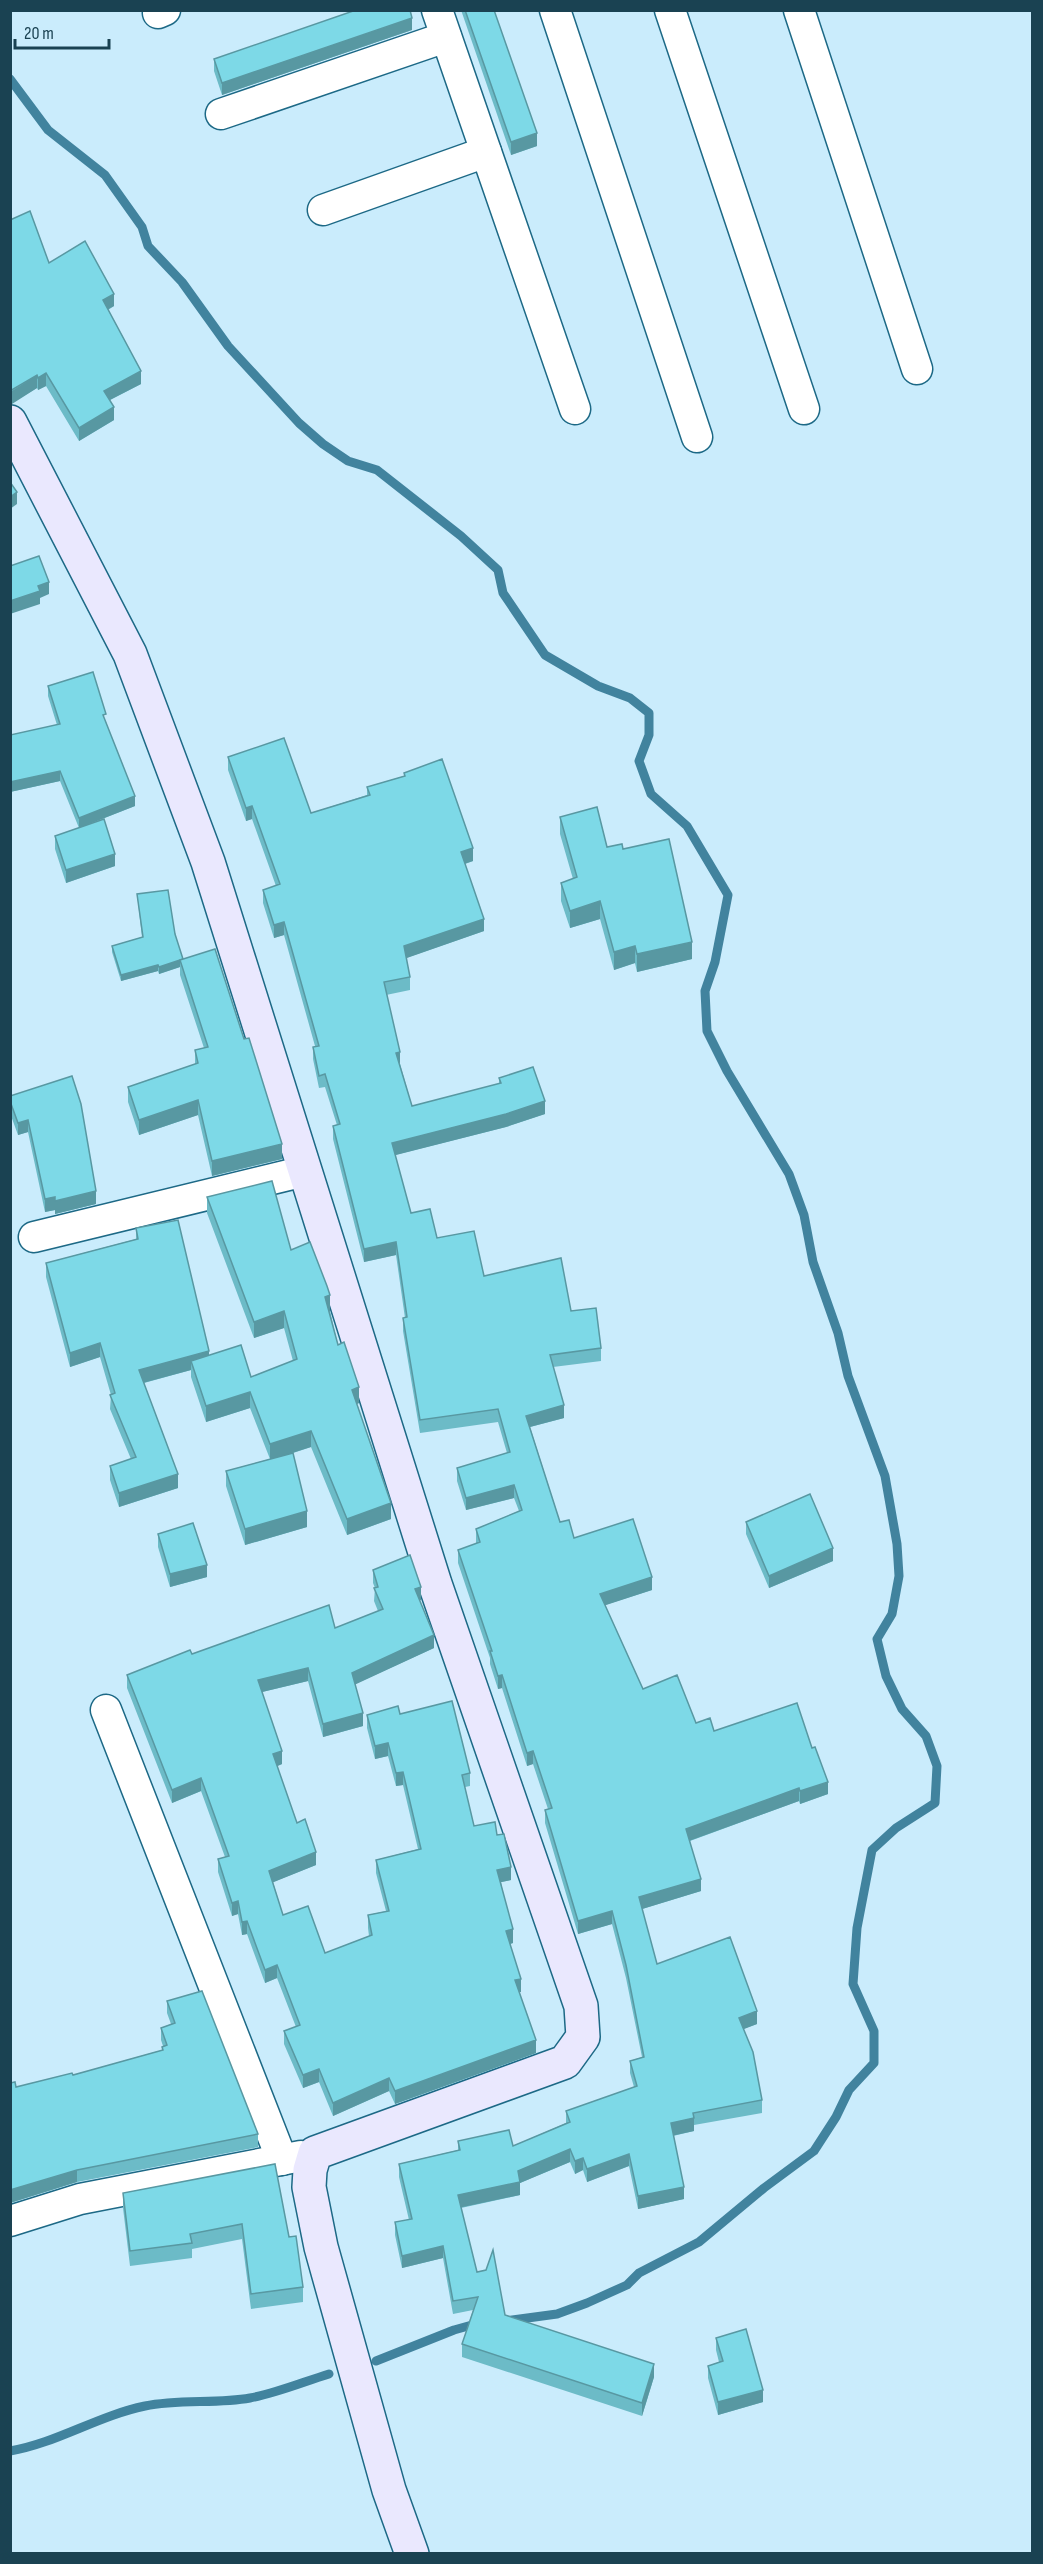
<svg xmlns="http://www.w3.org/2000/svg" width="1043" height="2564" font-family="'Sofia Sans Condensed',sans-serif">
	<rect width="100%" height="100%" fill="#caecfc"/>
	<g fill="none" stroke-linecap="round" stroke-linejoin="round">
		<g stroke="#41839e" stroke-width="9">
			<path d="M10,79L48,130L105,175L142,227L148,246L182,282L228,346L299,423L323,444L348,461L377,470L461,536L498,570L503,593L545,655L598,686L630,698L649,713V735L639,761L651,794L687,826L728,895L715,962L705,991L707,1031L727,1071L789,1174L804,1215L813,1262L838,1333L848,1376L885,1476L897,1544L899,1576L892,1614L877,1639L886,1676L902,1709L926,1736L937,1766L935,1803L896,1828L872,1850L857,1928L853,1984L874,2031V2063L849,2090L836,2117L814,2151L764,2188L699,2242L639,2273L627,2285L587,2303L557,2314L505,2321"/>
			<path d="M376,2361L454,2330L479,2323"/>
			<path d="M10,2451C57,2443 97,2416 145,2406C179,2399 217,2404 250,2398C277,2393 303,2382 329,2374"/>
		</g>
		<g stroke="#1d6986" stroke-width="33">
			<g id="street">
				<path d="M437,10L575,409"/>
				<path d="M555,10L697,437"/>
				<path d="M670,10L804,409"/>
				<path d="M799,10L917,369"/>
				<path d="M158,13L165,10"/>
				<path d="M221,114L446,37"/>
				<path d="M323,210L486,152"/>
				<path d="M34,1237L305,1171"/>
				<path d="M106,1710L282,2160"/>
				<path d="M10,2221L80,2199L301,2156"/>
			</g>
		</g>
		<g stroke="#1d6986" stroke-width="36">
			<path id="secondary" d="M10,422L130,654L208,862L435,1584L581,2006L583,2037L565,2062L315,2153L310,2170L309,2187L321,2247L389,2490L412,2554"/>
		</g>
		<use href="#street" stroke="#fff" stroke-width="30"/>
		<use href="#secondary" stroke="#eae8fe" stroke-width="33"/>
	</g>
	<g fill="#6cbbc7">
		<path d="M461,10H494L537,146L511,155Z"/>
		<path d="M412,30L222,95L214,71V59Z"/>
		<path d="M10,220L49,263L114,306L108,310L141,384L110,400L114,420L79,441L46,386L38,390L37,388L10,404Z"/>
		<path d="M48,686L106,722L135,806L84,826L115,866L66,883L55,849V836L79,828L60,781L10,792V735L57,725L48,696Z"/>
		<path d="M228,757L311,813L367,795V787L404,776V773L473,861L465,864L484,931L406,958L410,977V990L386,995L400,1064L412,1106L499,1084V1078L545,1114L506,1127L395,1155L411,1213L437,1238L484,1276L571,1311L601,1348V1361L553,1367L564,1418L530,1427L560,1522L574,1538L652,1590L605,1605L643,1689L696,1723L714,1731L828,1794L800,1804L799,1801L690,1841L701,1891L642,1909L657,1964L757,2024L743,2029L762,2100V2113L694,2125V2131L673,2136L684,2199L638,2209L629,2166L587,2182L583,2170L575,2174L570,2162L520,2183V2195L461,2208L477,2272L505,2315L654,2377L642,2416L462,2357V2344L473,2310L453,2314L443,2258L402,2268L395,2235V2222L409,2220L399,2177V2164L458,2150V2141L513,2146L566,2123V2111L634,2087L630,2073V2061L642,2057L626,1978L612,1924L578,1934L545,1823V1810L548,1809L533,1764L527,1766L502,1688L498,1689L490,1664V1658L458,1563V1550L476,1544V1529L519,1511L514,1498L466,1510L457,1481V1468L507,1453L498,1422L420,1433L403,1331V1318H405L396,1255L364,1262L333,1139V1126L337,1125L325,1087L319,1088L313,1059V1047L315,1046L284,935L274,938L263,903V890L276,886L252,819L246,821L228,770Z"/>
		<path d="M560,817L607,847L623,849L692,959L637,972L635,963L614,970L600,919L570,928L561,901V883L573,879L560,834Z"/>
		<path d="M137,894L175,934L183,959L282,1159L212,1176L198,1115L139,1135L128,1102V1087L195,1064V1050L204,1048L180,975V967L159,974L158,971L121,981L112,952V946L142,937Z"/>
		<path d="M10,1096L96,1204L55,1214V1210L45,1212L28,1132L18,1135L10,1113Z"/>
		<path d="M207,1197L291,1250L330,1311L338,1345L359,1403L357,1404L391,1519L347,1535L311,1447L293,1453L307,1527L245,1545L226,1486V1471L270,1459L250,1408L206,1422L191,1377V1370L144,1383L178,1488L119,1507L110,1480V1466L131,1459L110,1409L111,1395L100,1357L70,1367L46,1277V1263L136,1239V1228L209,1356L251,1377L293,1361L284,1328L254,1338L207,1213Z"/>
		<path d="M746,1522L833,1561L769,1588L746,1534Z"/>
		<path d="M158,1534L207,1577L170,1587L158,1547Z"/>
		<path d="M373,1570L421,1600H419L434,1648L355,1684L363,1726L323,1737L308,1681L262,1692L282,1764L277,1766L297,1823L316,1865L273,1882L283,1915L325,1953L369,1936L368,1928V1915L386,1911L376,1873V1860L418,1849L403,1785L396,1786L388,1756L375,1759L367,1728V1715L400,1714L470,1773V1786L465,1787L474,1826L497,1835L511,1880L501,1882L513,1943L510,1944L521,1992H519L536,2053L395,2104L389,2091L333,2116L319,2082L303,2088L284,2044V2031L296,2027L277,1978L265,1983L247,1934L242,1935L238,1914L232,1916L218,1872V1859L225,1857L201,1791L172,1803L127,1688V1675L192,1654L335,1628L378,1611L374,1601L375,1588L373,1583Z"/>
		<path d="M167,2001L258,2134V2147L77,2182L10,2203V2083L16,2087L73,2075L162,2050L163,2046L161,2040V2028L171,2024L167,2013Z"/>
		<path d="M275,2164L289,2237L303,2287V2302L251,2309L242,2239L192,2249V2258L130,2266L123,2208V2193Z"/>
		<path d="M716,2338L763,2402L718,2415L708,2378V2366L719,2362L716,2350Z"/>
	</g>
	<g fill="#5898a2">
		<path d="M412,18V30L222,95V83Z"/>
		<path d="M537,133V146L511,155V142Z"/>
		<path d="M114,294V306L103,312V300Z"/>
		<path d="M141,371V384L104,403V391Z"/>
		<path d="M46,373V386L38,390V378Z"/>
		<path d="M37,375V388L12,404V391Z"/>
		<path d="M114,407V420L79,441V428Z"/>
		<path d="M17,492V504L10,509V497Z"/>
		<path d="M49,582V594L40,598V604L10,614V601L38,586Z"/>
		<path d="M60,771V781L10,792V782Z"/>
		<path d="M135,796V806L79,828V818Z"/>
		<path d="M252,806V819L246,821V808Z"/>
		<path d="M473,848V861L461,865V852Z"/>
		<path d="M115,854V866L66,883V870Z"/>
		<path d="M600,901V919L570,928V911Z"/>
		<path d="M484,919V931L404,959V946Z"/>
		<path d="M284,922V935L274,938V925Z"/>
		<path d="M692,942V959L637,972V954Z"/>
		<path d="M635,946V963L614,970V952Z"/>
		<path d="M183,959L180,960V967L159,974V967Z"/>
		<path d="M158,965V971L121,981V975Z"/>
		<path d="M400,1052V1065L396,1053Z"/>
		<path d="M198,1100V1115L139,1135V1120Z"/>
		<path d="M545,1101V1114L506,1127L392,1156V1143Z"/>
		<path d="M28,1120V1132L18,1135V1123Z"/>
		<path d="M282,1144V1159L212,1176V1161Z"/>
		<path d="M96,1191V1204L55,1214V1201Z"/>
		<path d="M55,1197V1210L45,1212V1199Z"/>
		<path d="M396,1242V1255L364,1262V1249Z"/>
		<path d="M330,1295V1311L325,1313V1297Z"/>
		<path d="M284,1311V1328L254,1338V1322Z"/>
		<path d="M100,1343V1357L70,1367V1353Z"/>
		<path d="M209,1351V1365L191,1361V1370L139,1384V1370Z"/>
		<path d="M359,1387V1403L352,1406V1390Z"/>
		<path d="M250,1392V1408L206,1422V1406Z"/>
		<path d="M564,1405V1418L526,1428V1416Z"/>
		<path d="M311,1431V1447L270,1460V1444Z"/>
		<path d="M178,1474V1488L119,1507V1493Z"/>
		<path d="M514,1485V1498L466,1510V1498Z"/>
		<path d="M391,1503V1519L347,1535V1519Z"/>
		<path d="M307,1511V1527L245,1545V1529Z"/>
		<path d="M833,1548V1561L769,1588V1576Z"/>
		<path d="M207,1565V1577L170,1587V1574Z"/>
		<path d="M652,1577V1590L600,1607V1594Z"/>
		<path d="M421,1587V1600L415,1602V1589Z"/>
		<path d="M434,1635V1648L352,1686V1673Z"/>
		<path d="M308,1668V1681L258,1693V1680Z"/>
		<path d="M502,1675V1688L498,1689V1676Z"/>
		<path d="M363,1713V1726L323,1737V1724Z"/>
		<path d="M388,1743V1756L375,1759V1746Z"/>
		<path d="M282,1751V1764L273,1768V1754Z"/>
		<path d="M533,1751V1764L527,1766V1753Z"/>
		<path d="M403,1772V1785L396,1786V1773Z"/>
		<path d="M201,1778V1791L172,1803V1790Z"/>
		<path d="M828,1782V1794L800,1804V1791Z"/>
		<path d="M799,1788V1801L686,1842V1829Z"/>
		<path d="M316,1852V1865L269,1884V1871Z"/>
		<path d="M511,1867V1880L497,1883V1870Z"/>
		<path d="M701,1879V1891L639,1910V1897Z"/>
		<path d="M238,1901V1914L232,1916V1903Z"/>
		<path d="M612,1911V1924L578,1934V1921Z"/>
		<path d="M247,1921V1934L242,1935V1922Z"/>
		<path d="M513,1929V1943L506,1945V1931Z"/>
		<path d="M277,1965V1978L265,1983V1970Z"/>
		<path d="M521,1979V1992L515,1993V1980Z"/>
		<path d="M757,2011V2024L739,2031V2018Z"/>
		<path d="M536,2040V2053L395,2104V2091Z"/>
		<path d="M319,2069V2082L303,2088V2075Z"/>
		<path d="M389,2078V2091L333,2116V2103Z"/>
		<path d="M694,2118V2131L671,2136V2123Z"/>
		<path d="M570,2149V2162L520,2183V2195L458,2208V2195Z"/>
		<path d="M629,2154V2166L587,2182V2169Z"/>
		<path d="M583,2158V2170L575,2174V2161Z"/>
		<path d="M77,2170V2182L10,2203V2190Z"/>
		<path d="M684,2187V2199L638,2209V2196Z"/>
		<path d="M443,2246V2258L402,2268V2256Z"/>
		<path d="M654,2364V2377L642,2416V2403Z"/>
		<path d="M763,2390V2402L718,2415V2402Z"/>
	</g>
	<g fill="#7dd9e7" stroke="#5898a2" stroke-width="1.5">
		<path d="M356,10H410L412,18L222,83L214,59Z"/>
		<path d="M465,10H494L537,133L511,142Z"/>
		<path d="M30,211L49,263L85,241L114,294L103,300L141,371L104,391L114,407L79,428L46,373L38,378L37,375L10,391V220Z"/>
		<path d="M10,482L17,492L10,497Z"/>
		<path d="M39,556L49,582L38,586L40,591L10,601V566Z"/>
		<path d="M93,672L106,714L103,715L135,796L79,818L60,771L10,782V735L60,724L48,686Z"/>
		<path d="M284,738L311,813L370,795L367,787L405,776L404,773L442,759L473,848L461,852L484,919L404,946L410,977L384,982L400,1052L396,1053L412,1106L501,1083L499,1078L533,1067L545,1101L506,1114L392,1143L411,1213L430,1209L437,1238L474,1231L484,1276L561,1258L571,1311L596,1308L601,1348L550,1355L564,1405L526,1416L560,1522L569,1520L574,1538L633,1519L652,1577L600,1594L643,1689L677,1675L696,1723L710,1718L714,1731L797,1703L812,1748L815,1747L828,1782L800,1791L799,1788L686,1829L701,1879L639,1897L657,1964L730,1937L757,2011L739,2018L753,2052L762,2100L693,2113L694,2118L671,2123L684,2187L638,2196L629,2154L587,2169L583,2158L575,2161L570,2149L518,2171L520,2182L458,2195L477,2272L486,2270L493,2250L505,2315L654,2364L642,2403L462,2344L478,2297L453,2301L443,2246L402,2256L395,2222L412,2219L399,2164L460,2150L458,2141L509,2130L513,2146L570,2122L566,2111L637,2086L630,2061L644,2057L626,1965L612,1911L578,1921L545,1810L552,1808L533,1751L527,1753L502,1675L498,1676L490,1651H492L458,1550L480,1542L476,1529L522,1510L514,1485L466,1498L457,1468L510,1452L498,1409L420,1420L403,1318L407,1317L396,1242L364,1249L333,1126L340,1124L325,1074L319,1076L313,1047L319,1046L284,922L274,925L263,890L280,884L252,806L246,808L228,757Z"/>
		<path d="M597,807L607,847L622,844L623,849L669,839L692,942L637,954L635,946L614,952L600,901L570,911L561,883L577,877L560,817Z"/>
		<path d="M104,819L115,854L66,870L55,836Z"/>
		<path d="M168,890L175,934L183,959L159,967L158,965L121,975L112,946L143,937L137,894Z"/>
		<path d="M215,949L244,1039L249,1038L282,1144L212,1161L198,1100L139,1120L128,1087L198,1063L195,1050L208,1047L180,960Z"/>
		<path d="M72,1076L81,1104L96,1191L55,1201V1197L45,1199L28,1120L18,1123L10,1101V1096Z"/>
		<path d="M272,1181L291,1250L310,1242L327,1286L330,1295L325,1297L338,1345L344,1342L359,1387L352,1390L391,1503L347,1519L311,1431L270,1444L250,1392L206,1406L191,1361L241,1345L251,1377L297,1359L284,1311L254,1322L207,1197Z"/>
		<path d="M178,1220L209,1351L139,1370L178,1474L119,1493L110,1466L136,1457L110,1395L115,1393L100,1343L70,1353L46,1263L138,1239L136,1228Z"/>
		<path d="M293,1453L307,1511L245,1529L226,1471Z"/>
		<path d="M810,1494L833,1548L769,1576L746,1522Z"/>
		<path d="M193,1523L207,1565L170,1574L158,1534Z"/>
		<path d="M410,1555L421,1587L415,1589L434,1635L352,1673L363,1713L323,1724L308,1668L258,1680L282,1751L273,1754L297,1823L305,1819L316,1852L269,1871L283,1915L308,1906L325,1953L372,1935L368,1915L389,1911L376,1860L421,1849L403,1772L396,1773L388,1743L375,1746L367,1715L398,1706L400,1714L452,1701L470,1773L462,1775L474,1826L495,1822L497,1835L504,1834L511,1867L497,1870L513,1929L506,1931L521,1979L515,1980L536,2040L395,2091L389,2078L333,2103L319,2069L303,2075L284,2031L300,2025L277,1965L265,1970L247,1921L242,1922L238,1901L232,1903L218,1859L229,1856L201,1778L172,1790L127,1675L190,1650L192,1654L329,1605L335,1628L383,1609L374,1588L378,1587L373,1570Z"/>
		<path d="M202,1991L258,2134L77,2170L10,2190V2083L15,2082L16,2087L72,2073L73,2075L163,2050L162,2047L167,2045L161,2028L175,2023L167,2001Z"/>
		<path d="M275,2164L289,2237L296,2236L303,2287L251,2294L242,2224L190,2234L192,2243L130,2251L123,2193Z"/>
		<path d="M746,2329L763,2390L718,2402L708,2366L723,2361L716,2338Z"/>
	</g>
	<rect width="1043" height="2564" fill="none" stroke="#1a4252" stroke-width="24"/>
	<path d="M15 39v9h94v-9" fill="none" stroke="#1a4252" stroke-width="3"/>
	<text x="24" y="39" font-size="18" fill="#1a4252" stroke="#caecfc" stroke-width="4.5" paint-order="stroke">20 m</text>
</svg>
